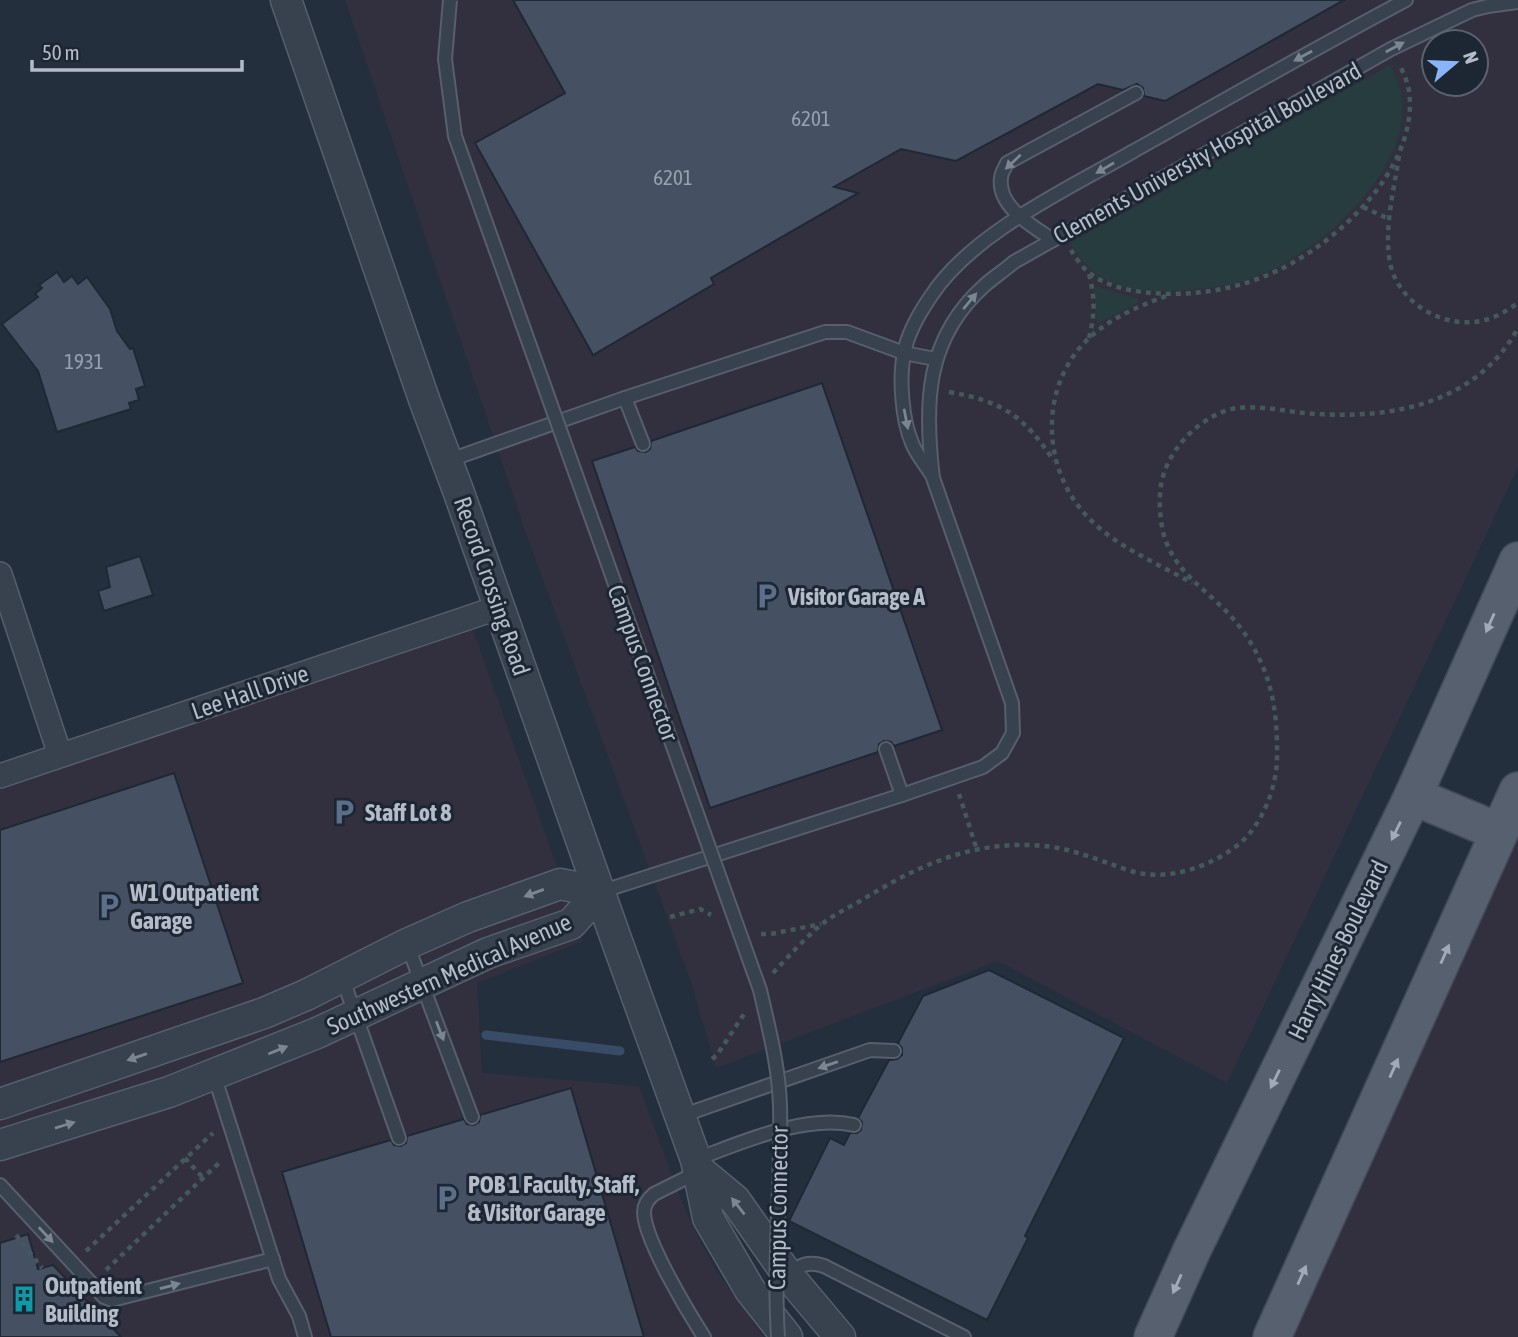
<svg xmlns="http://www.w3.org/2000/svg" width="1518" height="1337" font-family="'Asap Condensed',sans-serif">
	<rect width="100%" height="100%" fill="#242f3e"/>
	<g fill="#32303f" fill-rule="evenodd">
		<path d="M345,0H1518V467L1227,1083L998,961L716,1068L690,979L528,539ZM1434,42H1476V84H1434Z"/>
		<path d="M473,630L583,941L477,983L482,1073L639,1086L687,1215L717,1272L764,1337H0V788Z"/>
		<path d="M1518,827V1337H1284Z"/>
	</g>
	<g fill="#263c3f">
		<path d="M1390,65C1439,145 1331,245 1263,274C1235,286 1205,289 1174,291C1128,293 1094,285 1070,243Z"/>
		<path d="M1097,287L1135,298L1138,299V303L1099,323L1097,322L1094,289Z"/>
	</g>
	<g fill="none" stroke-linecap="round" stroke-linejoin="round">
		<path stroke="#394c67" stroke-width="9" d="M486,1035L620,1051"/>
	</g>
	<g fill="#455162" stroke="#1f2835" stroke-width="2">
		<path d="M513,0H1344L1165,101L1144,96L1143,88L1137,84L1123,90L1098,84L956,161L901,149L834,187L858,193L711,278L714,284L593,355L475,143L565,93Z"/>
		<path d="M57,272L64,282L72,276L78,284L87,277L110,309L117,331L130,349L133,348L145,386L136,389L139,400L129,403L131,409L57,432L38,371L2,324L38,297L35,294L42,288L39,285Z"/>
		<path d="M822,383L942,730L894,746L891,742L884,741L879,744L878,752L710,808L592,461L635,447L638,451L646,452L650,449L651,441Z"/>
		<path d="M140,556L153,595L104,611L98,591L110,587L106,567Z"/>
		<path d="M174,773L243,983L0,1062V830Z"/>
		<path d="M989,970L1124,1038L1025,1236L1028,1238L987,1320L789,1221L830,1138L844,1145L850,1133H857L861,1130L862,1122L858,1118L889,1060L897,1059L902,1055V1048L898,1043L923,996Z"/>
		<path d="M571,1088L644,1337H331L282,1172L391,1140L394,1145L401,1146L406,1143L407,1136L464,1119L467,1124L474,1125L479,1122L480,1115Z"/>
		<path d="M28,1234L38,1269L53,1265L121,1337H0V1243Z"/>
	</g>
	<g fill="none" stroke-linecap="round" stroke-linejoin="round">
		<g stroke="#565f6c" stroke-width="16">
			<g id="service">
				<path d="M1053,240C1034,227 997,207 1001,178C1001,173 1005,168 1007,163L1136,93"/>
				<path d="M625,398L643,444"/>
				<path d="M447,461L625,398L825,332H847L904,353L935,359"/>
				<path d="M931,474C925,464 916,454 912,443C902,420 899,378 904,354C907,335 920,312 931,296C972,233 1068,189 1132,152C1223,101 1314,49 1406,0"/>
				<path d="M886,749L902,795"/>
				<path d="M600,892L902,795L983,767L1002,753L1013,733L1012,703L933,478C924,404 925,338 985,285C994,277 1005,270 1014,262L1391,49L1472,10L1488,6L1518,2"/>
				<path d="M407,944L472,1117"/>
				<path d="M342,977L399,1138"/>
				<path d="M214,1075L279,1279L299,1316L305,1337"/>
				<path d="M681,1116L870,1050L894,1051"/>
				<path d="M697,1159C742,1142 806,1114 854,1125"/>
				<path d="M700,1171L654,1194C648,1199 644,1204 644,1212C644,1239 688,1312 704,1337"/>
				<path d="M0,1185L104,1297L112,1300L273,1259"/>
				<path d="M787,1274C800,1265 808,1261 824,1266L964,1337"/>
			</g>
		</g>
		<g stroke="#565f6c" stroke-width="26">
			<g id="minor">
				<path d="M0,574L60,755"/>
				<path d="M0,776L500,607"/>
			</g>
		</g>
		<g stroke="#565f6c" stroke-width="33">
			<g id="tertiary">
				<path d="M286,0L425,402L459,493L615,936L696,1160L708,1218L750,1290L787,1337"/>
				<path d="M0,1104L264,1013L306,995L407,944L468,917L560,884L600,892"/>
				<path d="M0,1145L169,1092L317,1033L488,953L571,924L600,892"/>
				<path d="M700,1171L735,1200L787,1274L840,1337"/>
			</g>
		</g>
		<g stroke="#414a57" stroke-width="40">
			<g id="primary">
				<path d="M1413,796L1499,832"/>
				<path d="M1153,1337L1192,1250L1413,796L1518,561"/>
				<path d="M1272,1337L1518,791"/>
			</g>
		</g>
		<g stroke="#44595c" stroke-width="4.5" stroke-dasharray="5 5" stroke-linecap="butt">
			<path d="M1399,156C1394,189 1385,224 1389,257C1394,301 1443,331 1485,320C1497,317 1508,310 1518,303"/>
			<path d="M1363,207L1389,219"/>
			<path d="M1071,250C1076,258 1083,269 1091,274C1108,287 1130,291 1151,293C1189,296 1229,291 1265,276C1331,250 1420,170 1409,91C1408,83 1404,74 1400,66"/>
			<path d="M1089,274C1095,297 1095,315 1089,338"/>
			<path d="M1166,296C1137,307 1110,318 1087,340C1040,386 1041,466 1085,514C1112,545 1157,563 1192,583"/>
			<path d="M949,392C1002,401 1024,416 1054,461"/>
			<path d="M959,794L977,850"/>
			<path d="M670,917L700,909L711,915"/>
			<path d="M761,934H771L821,924"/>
			<path d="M773,973C789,956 804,939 821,925C833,915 848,908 862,900C914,868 964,844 1026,845C1067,845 1094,859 1131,871C1168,882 1210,867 1239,844C1262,825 1276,789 1277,760C1278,709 1271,667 1239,626C1210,588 1167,573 1161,520C1159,504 1159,488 1164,473C1174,443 1205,413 1237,408C1265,405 1290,413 1318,414C1395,419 1478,402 1518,328"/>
			<path d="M712,1059L717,1055L746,1011"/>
			<path d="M185,1158L204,1179"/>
			<path d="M16,1235L42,1268"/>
			<path d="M86,1251L213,1133"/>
			<path d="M106,1270L221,1161"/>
		</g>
		<use href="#service" stroke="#38414e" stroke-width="12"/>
		<use href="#minor" stroke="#38414e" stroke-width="23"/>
		<use href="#tertiary" stroke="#38414e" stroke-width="30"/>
		<use href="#primary" stroke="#56606e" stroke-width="37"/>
		<g stroke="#565f6c" stroke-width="16" stroke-linecap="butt">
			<path id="service-bridge" d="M450,0L445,59L455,136L760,990C769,1029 779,1067 780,1106C782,1183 773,1260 778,1337"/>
		</g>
		<use href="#service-bridge" stroke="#38414e" stroke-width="12"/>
	</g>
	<defs><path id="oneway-solid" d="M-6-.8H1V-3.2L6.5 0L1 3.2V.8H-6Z" transform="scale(1.75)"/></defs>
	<g fill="#7c8592">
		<use href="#oneway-solid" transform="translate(1395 47) rotate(-28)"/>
		<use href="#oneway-solid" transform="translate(1303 56) rotate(151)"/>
		<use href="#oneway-solid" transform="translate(1013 162) rotate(137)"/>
		<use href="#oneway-solid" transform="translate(1105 168) rotate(150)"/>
		<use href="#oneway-solid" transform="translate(970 301) rotate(-50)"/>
		<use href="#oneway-solid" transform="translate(906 419) rotate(79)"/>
		<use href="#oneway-solid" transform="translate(534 893) rotate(160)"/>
		<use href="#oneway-solid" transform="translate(440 1031) rotate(69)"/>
		<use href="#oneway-solid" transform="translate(278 1050) rotate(-22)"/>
		<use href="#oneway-solid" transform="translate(137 1057) rotate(161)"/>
		<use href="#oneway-solid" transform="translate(828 1065) rotate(161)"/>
		<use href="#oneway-solid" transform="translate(65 1125) rotate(-17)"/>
		<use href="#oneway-solid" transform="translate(738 1206) rotate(-128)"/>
		<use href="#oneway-solid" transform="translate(46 1235) rotate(47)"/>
		<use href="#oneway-solid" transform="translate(170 1286) rotate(-15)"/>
	</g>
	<g fill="#a1aab7">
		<use href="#oneway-solid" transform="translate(1490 623) rotate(114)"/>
		<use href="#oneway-solid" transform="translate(1396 831) rotate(116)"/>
		<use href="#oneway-solid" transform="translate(1445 954) rotate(-66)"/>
		<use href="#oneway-solid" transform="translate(1394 1068) rotate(-66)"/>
		<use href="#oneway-solid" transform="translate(1275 1079) rotate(116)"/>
		<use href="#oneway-solid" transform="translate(1302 1275) rotate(-66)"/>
		<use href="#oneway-solid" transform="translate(1177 1284) rotate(114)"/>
	</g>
	<defs>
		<g id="parking-bare" transform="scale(2.1)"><path d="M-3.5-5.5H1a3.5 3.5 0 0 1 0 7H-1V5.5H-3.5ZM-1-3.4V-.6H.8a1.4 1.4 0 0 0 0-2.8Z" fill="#5c6f8a" stroke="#1d2633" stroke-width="2.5" paint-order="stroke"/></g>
		<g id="building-bare" transform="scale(2.1)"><path d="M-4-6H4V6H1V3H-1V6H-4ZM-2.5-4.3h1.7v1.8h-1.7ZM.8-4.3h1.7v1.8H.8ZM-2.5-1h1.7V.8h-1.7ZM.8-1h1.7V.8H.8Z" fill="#0f9aa8" stroke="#1d2633" stroke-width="2.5" paint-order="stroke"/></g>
	</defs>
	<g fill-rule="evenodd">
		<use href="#parking-bare" x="767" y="596"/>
		<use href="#parking-bare" x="344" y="812"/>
		<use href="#parking-bare" x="109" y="906"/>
		<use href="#parking-bare" x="447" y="1198"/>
		<use href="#building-bare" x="24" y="1299"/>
	</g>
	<g text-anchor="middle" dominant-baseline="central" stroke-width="6" stroke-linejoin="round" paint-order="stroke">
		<g font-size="21" fill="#98a1af">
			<text x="811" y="118">6201</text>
			<text x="673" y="177">6201</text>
			<text x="84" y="361">1931</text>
		</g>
		<g font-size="24" fill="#b4bcc9" stroke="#1d2633">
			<text transform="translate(1207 153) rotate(-29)">Clements University Hospital Boulevard</text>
			<text transform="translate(492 586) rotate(71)">Record Crossing Road</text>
			<text transform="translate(643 663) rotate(70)">Campus Connector</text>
			<text transform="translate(250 692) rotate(-19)">Lee Hall Drive</text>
			<text transform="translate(1338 950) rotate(-64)">Harry Hines Boulevard</text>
			<text transform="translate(449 974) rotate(-24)">Southwestern Medical Avenue</text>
			<text transform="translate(778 1208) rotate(-89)">Campus Connector</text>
		</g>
		<g font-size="24" font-weight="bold" fill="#b4bcc9" stroke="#1d2633" text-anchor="start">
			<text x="788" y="596">Visitor Garage A</text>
			<text x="365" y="812">Staff Lot 8</text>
			<text x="130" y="892">W1 Outpatient<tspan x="130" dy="28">Garage</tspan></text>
			<text x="468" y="1184">POB 1 Faculty, Staff,<tspan x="468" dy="28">&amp; Visitor Garage</tspan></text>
			<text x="45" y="1285">Outpatient<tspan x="45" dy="28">Building</tspan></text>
		</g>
	</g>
	<g transform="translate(1455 63) rotate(71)"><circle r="33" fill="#1d2633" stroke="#59626f" stroke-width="2"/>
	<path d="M0-5L12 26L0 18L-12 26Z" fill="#8ab4f8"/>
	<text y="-10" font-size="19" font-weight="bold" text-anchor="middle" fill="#b4bcc9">N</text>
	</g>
	<path d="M32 60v10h210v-10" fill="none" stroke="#b4bcc9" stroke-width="3.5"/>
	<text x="42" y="60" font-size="21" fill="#b4bcc9" stroke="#1d2633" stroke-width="5" paint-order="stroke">50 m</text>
</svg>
